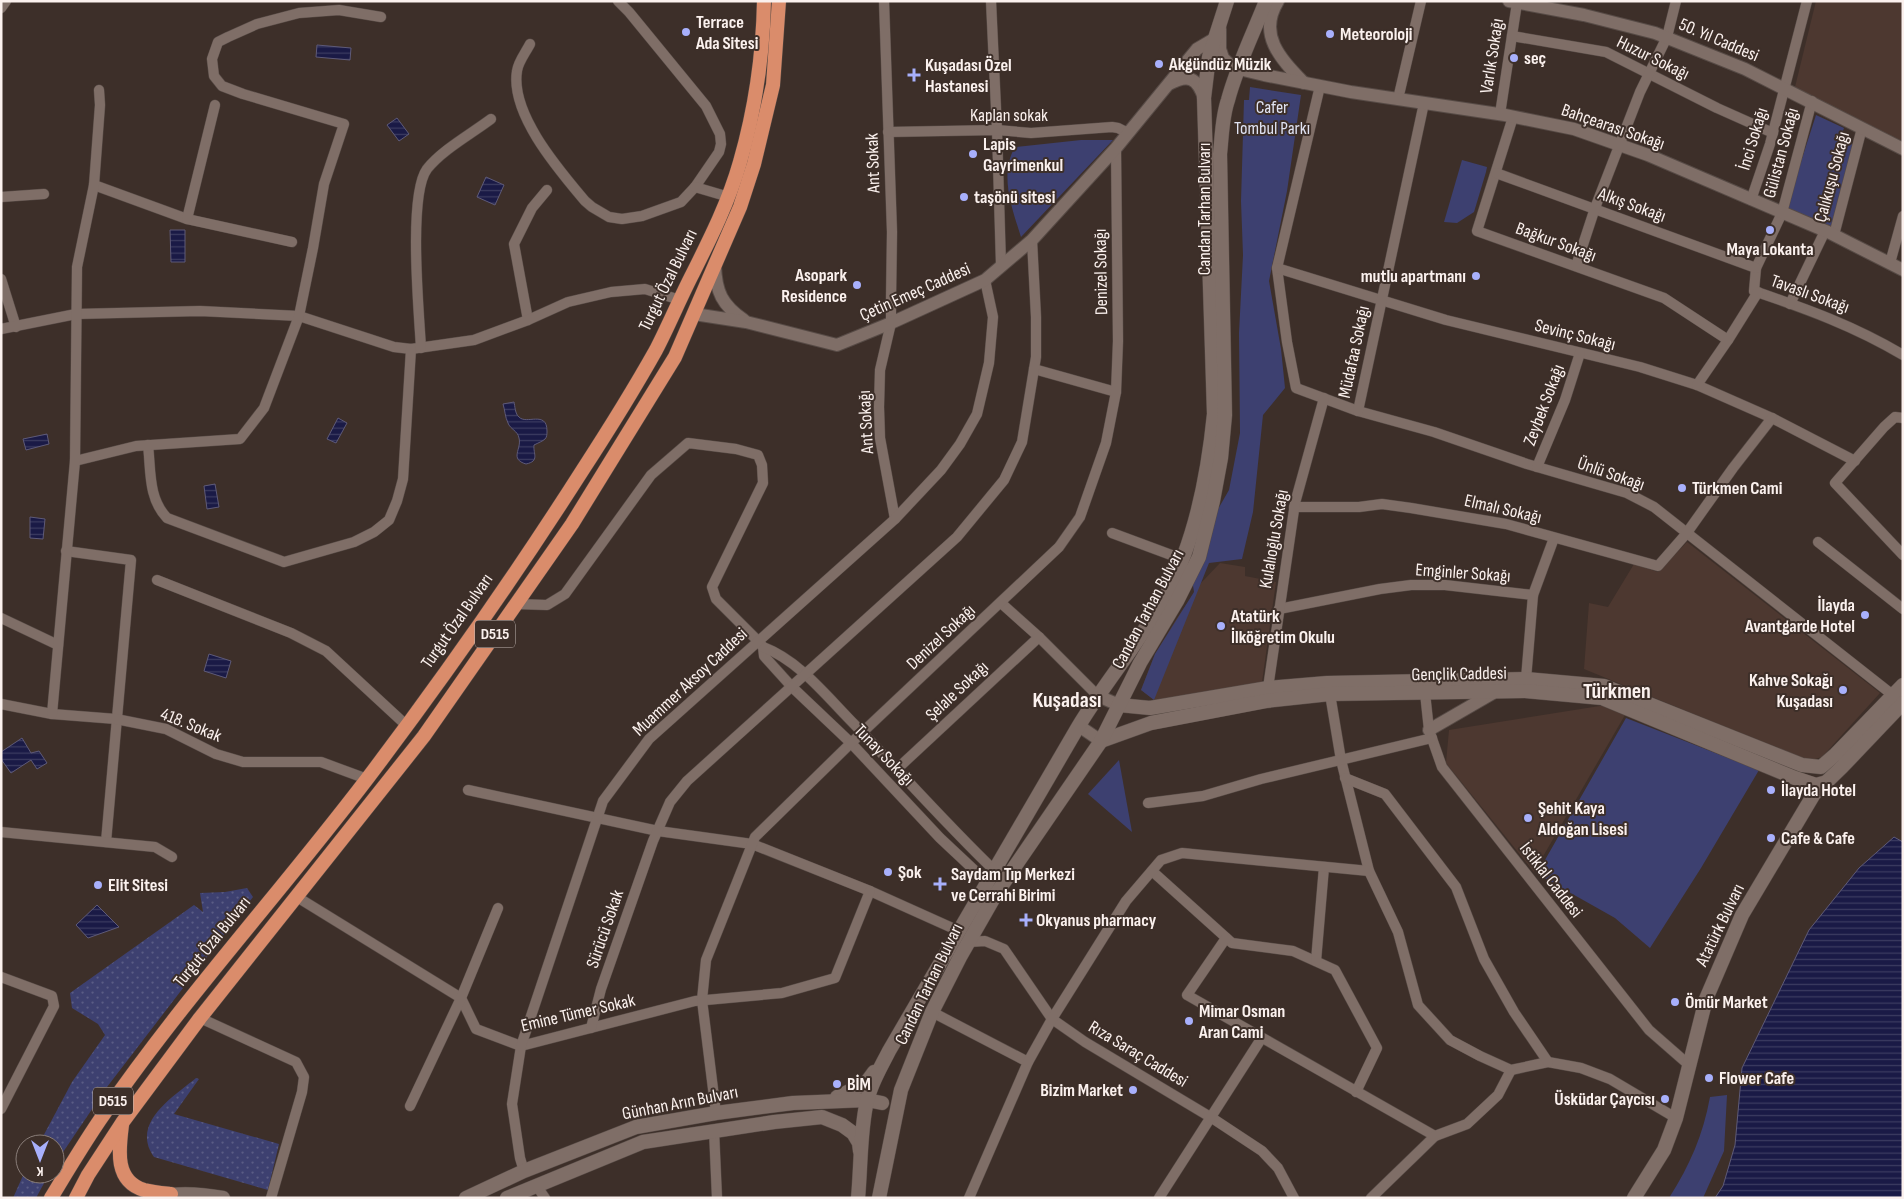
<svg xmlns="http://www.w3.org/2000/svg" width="1904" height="1199" font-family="'Sofia Sans Condensed',sans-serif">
	<defs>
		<pattern id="grass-dots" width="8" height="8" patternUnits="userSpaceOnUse" patternTransform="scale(1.25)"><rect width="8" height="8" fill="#3d4070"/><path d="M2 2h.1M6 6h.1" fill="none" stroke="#5a5c85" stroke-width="1.8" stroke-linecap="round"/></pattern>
		<pattern id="water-rules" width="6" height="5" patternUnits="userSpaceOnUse" patternTransform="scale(1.25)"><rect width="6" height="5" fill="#1a1a46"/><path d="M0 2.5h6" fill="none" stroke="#3c3c61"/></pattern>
	</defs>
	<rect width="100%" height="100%" fill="#3d2f29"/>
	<g fill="#4d3830">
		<path d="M1816,1H1903V147L1795,87Z"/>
		<path d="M1687,542L1880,693L1822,757L1808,761L1584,669L1589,603L1608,607L1634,564L1658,572Z"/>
		<path d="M1220,563L1245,567V576L1276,582L1262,682L1170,700H1154L1141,690L1155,654L1177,618L1201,583Z"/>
		<path d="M1606,705L1625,715L1534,872L1446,763L1449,730Z"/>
	</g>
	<g fill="url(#grass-dots)">
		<path d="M247,888L253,897L107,1087L55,1164V1144H39L72,1082L105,1035L98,1024L72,1008L70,993L194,905L203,912L200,893L225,892Z"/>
		<path d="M196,1078L199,1079L174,1114L279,1144L268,1190L154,1157C130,1123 173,1097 196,1078Z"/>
		<path d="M25,1171V1174H49L36,1198H13Z"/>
	</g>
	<g fill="#3d4070">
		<path d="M1250,87L1301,95L1287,191L1269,281L1281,349L1285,388L1263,415L1253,512L1242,559L1209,563L1154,700L1141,690L1155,654L1194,592L1191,572L1206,530L1229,490L1240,433L1239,333L1243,255L1241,201L1244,100H1249Z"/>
		<path d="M1816,115L1844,128L1840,139L1854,145L1832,230L1785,211Z"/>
		<path d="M1081,140H1113L1021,237C1012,208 999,175 1015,147Z"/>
		<path d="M1462,160L1487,167L1486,172L1474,212L1457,223L1444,222Z"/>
		<path d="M1626,718L1759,770L1701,868L1650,948L1615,918L1537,874Z"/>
		<path d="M1119,760L1132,832L1088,794Z"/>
		<path d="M1727,1095L1724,1151L1703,1198H1669C1690,1165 1703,1135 1710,1097Z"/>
	</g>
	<g fill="url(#water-rules)" stroke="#5e5a78">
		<path d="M317,45L351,48L350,60L316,57Z"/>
		<path d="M397,118L409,134L399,141L387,125Z"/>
		<path d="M486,177L504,185L495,205L477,197Z"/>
		<path d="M170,230H185V262H171Z"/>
		<path d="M514,402C515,406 515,414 519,417C526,425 547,410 547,431C547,434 547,437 545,439C543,441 538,443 534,445C533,454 540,461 526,464C509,459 522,449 519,438C518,431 510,429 508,423C505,417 505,410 503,404Z"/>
		<path d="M338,418L347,423L336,443L327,439Z"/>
		<path d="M47,434L49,444L26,450L23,439Z"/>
		<path d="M215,484L219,507L207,509L204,486Z"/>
		<path d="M30,517L45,519L43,539L30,538Z"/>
		<path d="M209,654L231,661L226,678L204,671Z"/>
		<path d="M22,738L31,753L39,751L47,763L37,769L31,760L11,773L1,759V752Z"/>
		<path d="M1894,837L1903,842V1198H1715L1723,1186L1735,1145L1742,1068L1809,930L1859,868Z"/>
		<path d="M97,905L119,927L88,938L76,925Z"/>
	</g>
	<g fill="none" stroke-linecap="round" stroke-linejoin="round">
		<g stroke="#574b46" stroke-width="11">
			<g id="minor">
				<path d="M884,1L892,232L891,301V323L880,370L879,407L880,438L895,519"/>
				<path d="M991,1L997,130L1001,265"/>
				<path d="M1,8L6,1"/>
				<path d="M1512,36L1606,52L1717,108L1773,133"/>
				<path d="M530,44C526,52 518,62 517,71C510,114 559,170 585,201L592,207L609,217L622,219L642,216L681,202L695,187L719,152L721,144L720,134L706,106L629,12L618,1"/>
				<path d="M1320,86L1277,268L1287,342L1296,388L1358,411L1434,432L1527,464L1627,493L1654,507L1894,696"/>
				<path d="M1398,99L1421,1"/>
				<path d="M1812,101L1782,213L1756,268L1754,291C1807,309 1854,326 1903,355"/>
				<path d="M1500,114L1517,3"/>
				<path d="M1513,117L1477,231L1664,298L1728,340"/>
				<path d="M888,132L997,130L1031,133L1112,127L1118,128L1128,133"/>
				<path d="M1496,173L1756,268"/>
				<path d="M94,185L187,219L292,242"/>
				<path d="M695,187L729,197"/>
				<path d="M1,197L44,194"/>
				<path d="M1751,200L1770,144L1807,1"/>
				<path d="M187,219L215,105"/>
				<path d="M1834,235L1862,128"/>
				<path d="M1890,263L1903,216"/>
				<path d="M1576,266L1595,208L1640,92L1667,37L1676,1"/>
				<path d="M1277,268L1446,320L1640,367L1697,385L1772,418L1855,461"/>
				<path d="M1,279L16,327"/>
				<path d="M1790,304L1825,231"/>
				<path d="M528,320L514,244L532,208L547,190"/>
				<path d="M1,329L76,314L200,311L299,316L394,347L411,349L474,340L528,320L568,302L611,292L645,289L680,300"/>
				<path d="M421,348C419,312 408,195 427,169C442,150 471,134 491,119"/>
				<path d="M1034,369L1116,392"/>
				<path d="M1697,385L1728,340L1758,292"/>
				<path d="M1358,411L1424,103"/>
				<path d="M1903,418L1895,417L1884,427L1835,483L1903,555"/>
				<path d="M148,445C151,471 148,498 167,518L284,562L354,542L374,532L389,520L397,501L403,479L411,349"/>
				<path d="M75,461L136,446L240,439L264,408L299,316L313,248L324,184L344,124L243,94L222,86L214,76L212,59L218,42L228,37L257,24L299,13L339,10L381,17"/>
				<path d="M1537,467L1565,400L1580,353"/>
				<path d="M1294,507H1359L1382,504L1411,508L1506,524L1658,566L1686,534L1733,468L1772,418"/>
				<path d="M1112,533L1182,559"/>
				<path d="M1818,542L1903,609"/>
				<path d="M66,551L131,560L106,842"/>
				<path d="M157,580L291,633L326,651L406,725"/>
				<path d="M1533,595L1554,538"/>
				<path d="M1001,603L1039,637L1098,696"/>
				<path d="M516,604L547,605L565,594L651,475L688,443L736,449L758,455L762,465L763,483L712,587L716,599L757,640L763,647L764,656L792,687L851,743L940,838L988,883"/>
				<path d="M1279,609L1380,589L1411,585H1445L1533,595L1526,679"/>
				<path d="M1,618L58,645"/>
				<path d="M763,647C800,661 827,697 855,725C902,774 946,824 995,871"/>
				<path d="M1268,688L1295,503L1324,398"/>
				<path d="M1425,693L1429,730L1442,767L1649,1030L1689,1065"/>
				<path d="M1330,694L1341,760L1369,871L1398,932L1418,1005L1450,1040L1480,1056L1511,1070L1548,1062L1581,1068L1610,1079L1676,1118"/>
				<path d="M1,704L52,714L116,719L166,729L216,754L243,762H321L367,779"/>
				<path d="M52,714L75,461L77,267L94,185L100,105L99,90"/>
				<path d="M897,769L1039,637"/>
				<path d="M1345,778L1385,794L1456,887L1484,959L1514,1012L1548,1062"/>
				<path d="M468,790L658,831L752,844L870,891L959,931"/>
				<path d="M1148,803L1203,796L1261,779L1432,738"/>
				<path d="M1,832L155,847L172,857"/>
				<path d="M1152,871L1232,943L1293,951L1335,970L1377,1048L1356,1092"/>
				<path d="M297,897L461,998L476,1029L521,1046L695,1001L782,993L835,978L870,891"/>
				<path d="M1226,938L1187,995L1435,1136"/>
				<path d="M969,942L985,941L1004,949L1052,1019L1085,1042L1212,1118L1262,1151L1278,1168L1294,1198"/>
				<path d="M1316,961L1324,867"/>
				<path d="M1,977L52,996L54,1006L1,1109"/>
				<path d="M932,1012L1028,1062"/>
				<path d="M200,1018L296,1062L304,1077L302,1092L271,1198"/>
				<path d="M591,1028L601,989L653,841L670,802L687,781L957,537L1004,480L1022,442L1036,357V317L1032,240"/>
				<path d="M410,1106L461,998L498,908"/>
				<path d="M716,1113L702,1000L706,960L755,837L851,743L1059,547L1080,517L1106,443L1116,392L1118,341L1116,148"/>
				<path d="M714,1130L717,1198"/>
				<path d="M524,1171L520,1158L512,1104L521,1046L603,801L649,739L895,519L941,470L960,444L977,414L989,363L993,317L985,280"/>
				<path d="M536,1185L545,1198"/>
				<path d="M969,1198L1028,1062L1052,1019L1126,901L1161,860L1182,853L1369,871"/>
				<path d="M1159,1198L1261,1039"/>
				<path d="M1371,1198L1435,1136L1467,1124L1498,1095L1511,1070"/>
			</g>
		</g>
		<g stroke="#574b46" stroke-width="14">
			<g id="tertiary">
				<path d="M1278,1C1257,35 1281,59 1304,83"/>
				<path d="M1509,1L1584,15L1655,33L1745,69L1903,149"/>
				<path d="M1220,29V49L1223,58L1229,64L1239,69L1264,75L1351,92L1505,115L1574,129L1648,155L1828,232L1903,270"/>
				<path d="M1169,84C1188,74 1197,77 1204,98"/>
				<path d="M715,266C716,292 722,305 744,320"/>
				<path d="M694,314L746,322L837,345L891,323L985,280L1032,240L1116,148L1197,49L1214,39L1216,35"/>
				<path d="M1098,696L1119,705"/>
				<path d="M1079,726L1101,741"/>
				<path d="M1429,730L1493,693"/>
			</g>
		</g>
		<g stroke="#574b46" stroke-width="15">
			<g id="secondary">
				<path d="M1119,705L1150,708L1268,688L1327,683L1526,679L1604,686L1802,765L1821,767L1836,754L1903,685"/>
				<path d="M1101,741L1151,723L1266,701L1330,694L1525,691L1602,698L1795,778L1816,785L1827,782"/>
				<path d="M837,1097L866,1083L874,1072"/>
				<path d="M159,1197C180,1192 201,1194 223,1198"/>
				<path d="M466,1198L524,1171L636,1127L716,1113L793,1103L867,1100L882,1103"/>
				<path d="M507,1198L643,1142L774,1122L822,1117L842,1125L853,1133L859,1143L860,1151"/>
				<path d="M858,1198C861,1167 860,1130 867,1101C871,1083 881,1067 889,1051C953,943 1014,835 1078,727C1105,682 1140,642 1166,595C1195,542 1208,474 1214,414L1204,98L1209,57L1227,1"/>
				<path d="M879,1198L901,1090L932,1012L960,957L996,894L1101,741L1140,663L1177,601L1199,557L1213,501L1221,458L1225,415L1220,154C1222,136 1222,117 1228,100C1237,66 1253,34 1266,1"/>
				<path d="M1634,1198L1664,1150L1676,1118L1706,999L1742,915L1814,794L1842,767L1903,703"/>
			</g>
		</g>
		<g stroke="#574b46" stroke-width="15">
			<g id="trunk">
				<path d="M122,1125C119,1149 114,1181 144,1190C152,1192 162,1193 171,1194"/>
				<path d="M51,1198C68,1170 85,1141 104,1114C185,997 281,892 367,779C442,680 515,576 582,471C608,431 633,391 656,350C669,325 680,298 693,273C711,237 729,201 740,162C755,110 763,55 764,1"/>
				<path d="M76,1198L88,1175L122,1123L200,1018L424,736L572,524L675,357L740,207L754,164L773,85L779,1"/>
			</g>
		</g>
		<use href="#minor" stroke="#7f6e67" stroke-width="10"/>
		<use href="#tertiary" stroke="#7f6e67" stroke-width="12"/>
		<use href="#secondary" stroke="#7f6e67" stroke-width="14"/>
		<use href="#trunk" stroke="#da8c6b" stroke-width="14"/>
	</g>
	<g fill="#a8b0fc" stroke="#3d2f29" stroke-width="2">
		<circle cx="686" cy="32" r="5"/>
		<circle cx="1330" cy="34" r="5"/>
		<circle cx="1514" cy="58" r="5"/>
		<circle cx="1159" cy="64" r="5"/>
		<path d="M911.5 67.5h5v5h5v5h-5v5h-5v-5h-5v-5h5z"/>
		<circle cx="973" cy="154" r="5"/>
		<circle cx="964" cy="197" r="5"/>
		<circle cx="1770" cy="230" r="5"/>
		<circle cx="1476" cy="276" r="5"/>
		<circle cx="857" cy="285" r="5"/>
		<circle cx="1682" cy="488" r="5"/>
		<circle cx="1865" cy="615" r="5"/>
		<circle cx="1221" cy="626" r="5"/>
		<circle cx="1843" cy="690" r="5"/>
		<circle cx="1771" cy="790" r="5"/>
		<circle cx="1528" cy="818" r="5"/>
		<circle cx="1771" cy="838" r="5"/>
		<circle cx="888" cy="872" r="5"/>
		<path d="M937.5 876.5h5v5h5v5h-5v5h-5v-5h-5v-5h5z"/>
		<circle cx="98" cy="885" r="5"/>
		<path d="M1023.5 912.5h5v5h5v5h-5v5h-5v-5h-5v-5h5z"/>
		<circle cx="1675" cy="1002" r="5"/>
		<circle cx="1189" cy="1021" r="5"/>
		<circle cx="1709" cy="1078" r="5"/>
		<circle cx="837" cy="1084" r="5"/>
		<circle cx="1133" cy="1090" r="5"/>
		<circle cx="1665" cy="1099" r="5"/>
	</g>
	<g text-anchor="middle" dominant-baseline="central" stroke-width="4" stroke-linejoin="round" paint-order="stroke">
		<g fill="#3d2f29" stroke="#c2b7b3" stroke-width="1">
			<rect x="475" y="620.5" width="40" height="27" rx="4"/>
			<rect x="93" y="1087.5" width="40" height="27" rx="4"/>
		</g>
		<g font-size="16" font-weight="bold" fill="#fbf1ee">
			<text x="495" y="634">D515</text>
			<text x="113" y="1101">D515</text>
		</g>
		<g font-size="18" font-weight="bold" fill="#fbf1ee" stroke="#3d2f29" text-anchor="start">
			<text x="696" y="22">Terrace<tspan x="696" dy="21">Ada Sitesi</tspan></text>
			<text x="1340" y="34">Meteoroloji</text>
			<text x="1524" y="58">seç</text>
			<text x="1169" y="64">Akgündüz Müzik</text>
			<text x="925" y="65">Kuşadası Özel<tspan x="925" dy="21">Hastanesi</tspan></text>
			<text x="983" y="144">Lapis<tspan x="983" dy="21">Gayrimenkul</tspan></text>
			<text x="974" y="197">taşönü sitesi</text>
			<text x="1770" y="249" text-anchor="middle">Maya Lokanta</text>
			<text x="847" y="275" text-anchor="end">Asopark<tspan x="847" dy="21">Residence</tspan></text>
			<text x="1466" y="276" text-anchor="end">mutlu apartmanı</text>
			<text x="1692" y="488">Türkmen Cami</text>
			<text x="1855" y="605" text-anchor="end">İlayda<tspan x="1855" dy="21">Avantgarde Hotel</tspan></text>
			<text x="1231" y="616">Atatürk<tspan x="1231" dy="21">İlköğretim Okulu</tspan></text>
			<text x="1833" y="680" text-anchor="end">Kahve Sokağı<tspan x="1833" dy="21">Kuşadası</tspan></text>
			<text x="1781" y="790">İlayda Hotel</text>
			<text x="1538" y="808">Şehit Kaya<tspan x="1538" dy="21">Aldoğan Lisesi</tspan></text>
			<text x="1781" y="838">Cafe &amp; Cafe</text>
			<text x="898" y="872">Şok</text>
			<text x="951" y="874">Saydam Tıp Merkezi<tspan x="951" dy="21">ve Cerrahi Birimi</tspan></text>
			<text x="108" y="885">Elit Sitesi</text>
			<text x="1036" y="920">Okyanus pharmacy</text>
			<text x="1685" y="1002">Ömür Market</text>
			<text x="1199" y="1011">Mimar Osman<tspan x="1199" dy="21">Aran Cami</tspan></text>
			<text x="1719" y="1078">Flower Cafe</text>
			<text x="847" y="1084">BİM</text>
			<text x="1123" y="1090" text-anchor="end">Bizim Market</text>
			<text x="1655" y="1099" text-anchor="end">Üsküdar Çaycısı</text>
		</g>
		<g font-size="18" fill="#fbf1ee" stroke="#3d2f29">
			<text transform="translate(1719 40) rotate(23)">50. Yıl Caddesi</text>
			<text transform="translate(1492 56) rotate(-81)">Varlık Sokağı</text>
			<text transform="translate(1653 58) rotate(26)">Huzur Sokağı</text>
			<text x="1009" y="115">Kaplan sokak</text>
			<text transform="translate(1613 127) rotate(19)">Bahçearası Sokağı</text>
			<text transform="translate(1753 139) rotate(-73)">İnci Sokağı</text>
			<text transform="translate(1781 153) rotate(-75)">Gülistan Sokağı</text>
			<text transform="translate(873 163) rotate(-92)">Ant Sokak</text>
			<text transform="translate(1832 177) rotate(-75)">Çalıkuşu Sokağı</text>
			<text transform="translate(1632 205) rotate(20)">Alkış Sokağı</text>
			<text transform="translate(1204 209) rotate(-90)">Candan Tarhan Bulvarı</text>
			<text transform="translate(1556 242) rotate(20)">Bağkur Sokağı</text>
			<text transform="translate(1101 272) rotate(-91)">Denizel Sokağı</text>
			<text transform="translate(668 280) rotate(-64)">Turgut Özal Bulvarı</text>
			<text transform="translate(915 292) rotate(-24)">Çetin Emeç Caddesi</text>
			<text transform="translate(1810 294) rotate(20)">Tavaslı Sokağı</text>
			<text transform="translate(1575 335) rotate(14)">Sevinç Sokağı</text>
			<text transform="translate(1354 352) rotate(-78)">Müdafaa Sokağı</text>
			<text transform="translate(1544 405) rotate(-69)">Zeybek Sokağı</text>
			<text transform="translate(866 422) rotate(-93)">Ant Sokağı</text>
			<text transform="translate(1611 474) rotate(19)">Ünlü Sokağı</text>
			<text transform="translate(1503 509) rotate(13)">Elmalı Sokağı</text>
			<text transform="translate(1274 539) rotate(-80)">Kulalıoğlu Sokağı</text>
			<text transform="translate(1463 573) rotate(4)">Emginler Sokağı</text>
			<text transform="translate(1148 609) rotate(-62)">Candan Tarhan Bulvarı</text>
			<text transform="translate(457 621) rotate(-55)">Turgut Özal Bulvarı</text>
			<text transform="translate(941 637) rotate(-43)">Denizel Sokağı</text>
			<text transform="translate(1459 674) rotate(-1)">Gençlik Caddesi</text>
			<text transform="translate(690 682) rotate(-43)">Muammer Aksoy Caddesi</text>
			<text transform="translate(957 691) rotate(-43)">Şelale Sokağı</text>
			<text transform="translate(191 725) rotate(22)">418. Sokak</text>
			<text transform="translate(884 755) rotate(46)">Tunay Sokağı</text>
			<text transform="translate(1551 880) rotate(52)">İstiklal Caddesi</text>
			<text transform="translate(1720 925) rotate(-64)">Atatürk Bulvarı</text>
			<text transform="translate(605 929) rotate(-71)">Sürücü Sokak</text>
			<text transform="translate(212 942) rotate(-51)">Turgut Özal Bulvarı</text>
			<text transform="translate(929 984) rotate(-64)">Candan Tarhan Bulvarı</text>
			<text transform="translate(578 1013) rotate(-13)">Emine Tümer Sokak</text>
			<text transform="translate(1138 1054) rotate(31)">Rıza Saraç Caddesi</text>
			<text transform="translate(680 1103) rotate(-11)">Günhan Arın Bulvarı</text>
		</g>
		<g font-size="18" fill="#e0e3f3" stroke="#3d2f29">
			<text x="1272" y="107">Cafer<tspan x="1272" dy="21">Tombul Parkı</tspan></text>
		</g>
		<g font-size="22" font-weight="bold" fill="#fbf1ee" stroke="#3d2f29">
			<text x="1617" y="691">Türkmen</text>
			<text x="1067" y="700">Kuşadası</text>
		</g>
	</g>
	<rect width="1904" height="1199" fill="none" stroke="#fbf1ee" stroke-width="5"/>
	<g transform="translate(40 1159) rotate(180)"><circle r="24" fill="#3d2f29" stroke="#897d78"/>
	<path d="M0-4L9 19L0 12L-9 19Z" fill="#a8b0fc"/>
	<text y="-8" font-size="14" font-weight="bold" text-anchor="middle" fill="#fbf1ee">K</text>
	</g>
</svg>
